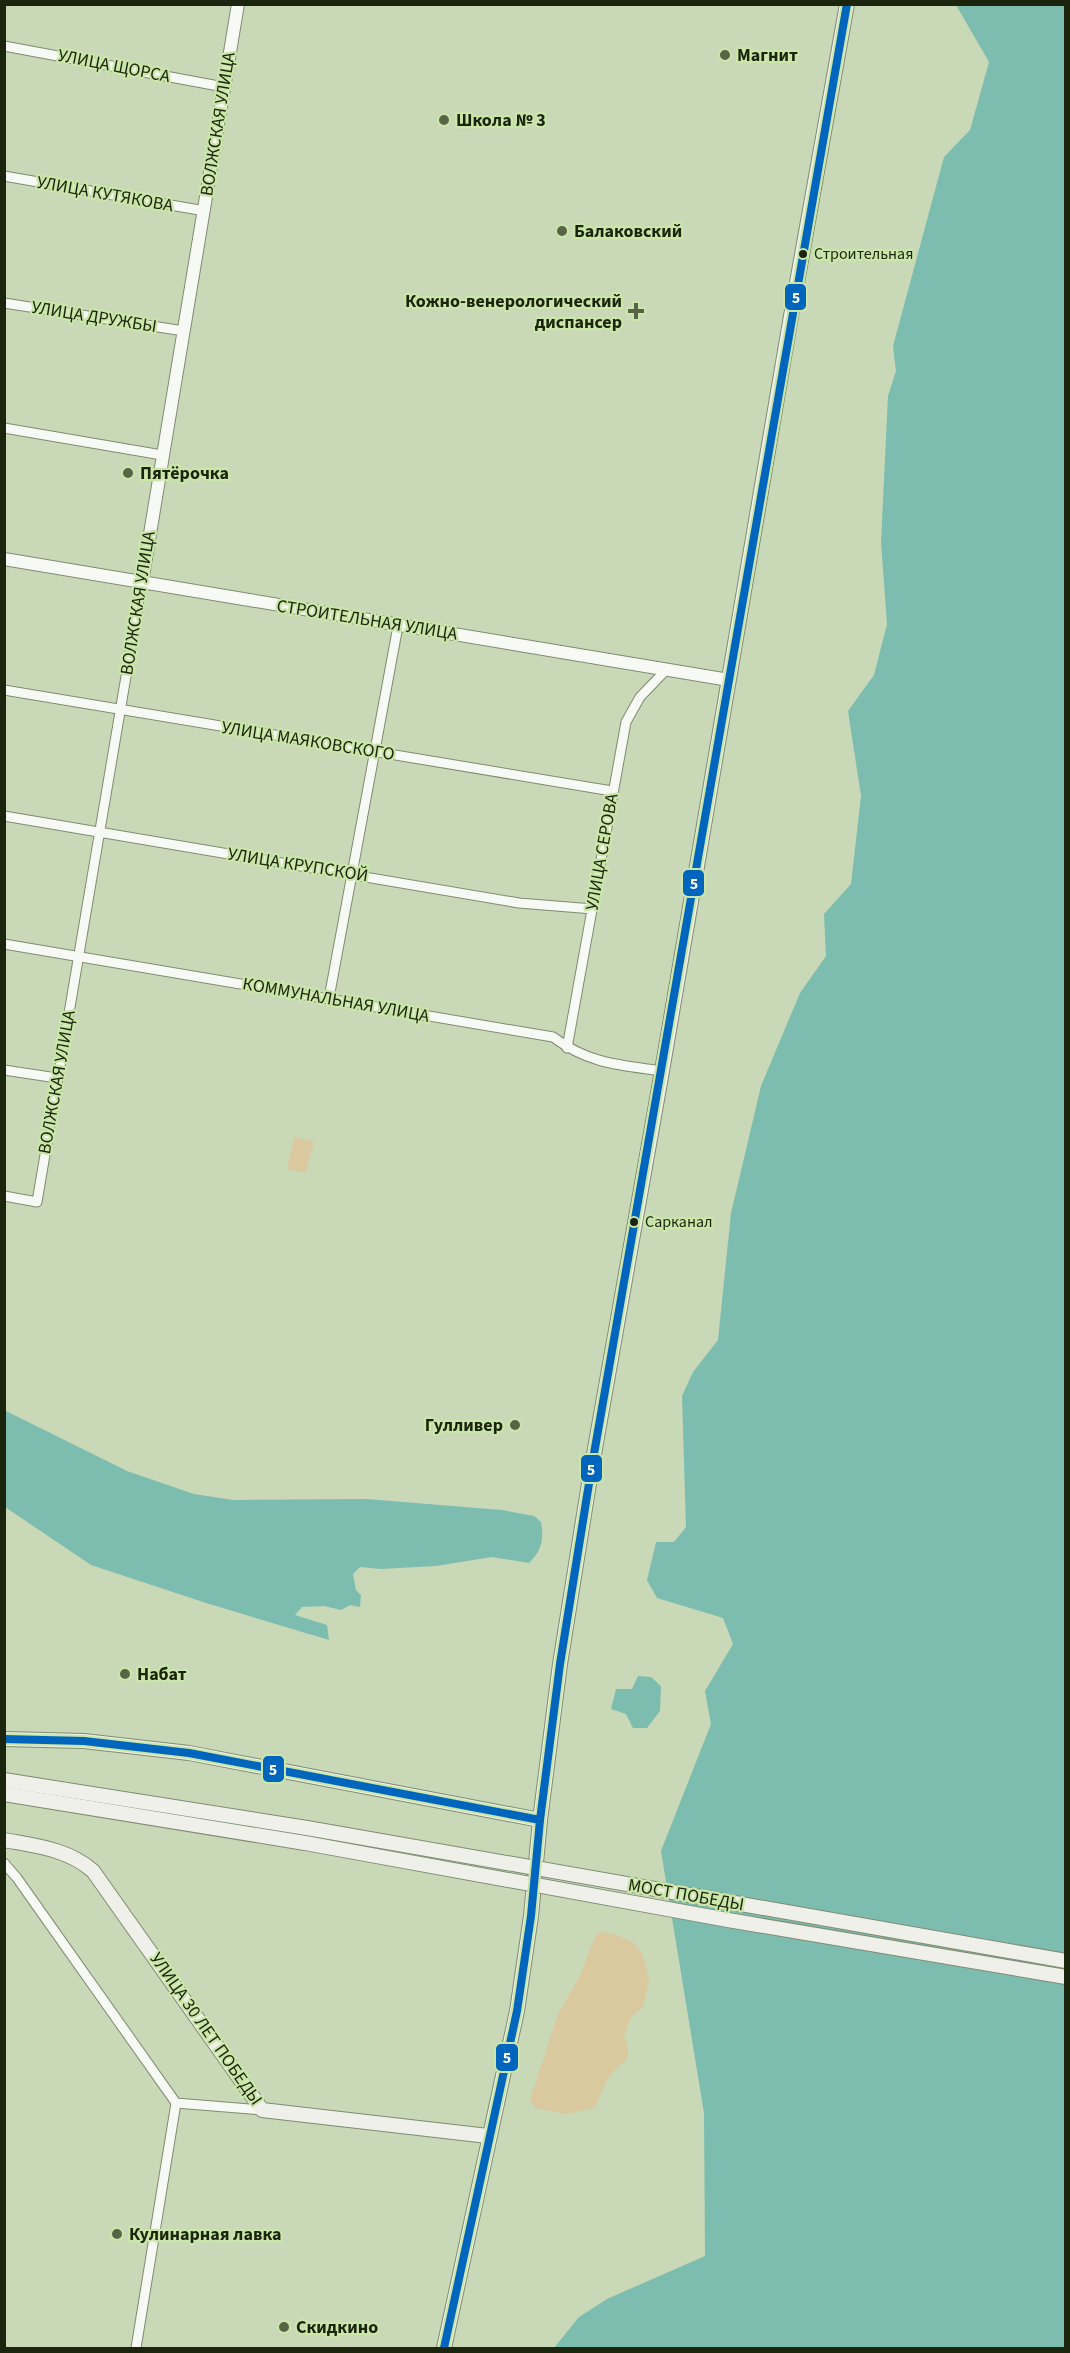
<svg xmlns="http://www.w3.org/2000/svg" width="1070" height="2353" font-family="'Source Sans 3',sans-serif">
	<rect width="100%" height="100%" fill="#c9d8b7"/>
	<g fill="#dac89e">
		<path d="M294,1137L314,1142L306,1173L287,1169Z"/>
		<path d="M601,1932L616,1935L633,1942L643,1955L649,1981L643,2007L631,2017L624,2036C634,2065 624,2057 609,2077C603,2085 600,2098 595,2108L566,2114L535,2108L530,2100L558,2014L580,1976L595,1937Z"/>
	</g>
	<g fill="#7dbdaf">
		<path d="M956,5H1065V2348H554L579,2317L607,2299L705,2256L704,2113L661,1851L711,1724L705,1691L733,1644L723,1618L657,1598L647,1580L656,1542H674L686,1527L682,1396L693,1372L718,1340L731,1213L761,1086L800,993L826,956L824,914L851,884L861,796L848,711L874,675L887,624L881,542L888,396L896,371L893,346L944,157L970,130L989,62Z"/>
		<path d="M4,1410L127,1471L194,1494L233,1500L366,1499L502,1510L534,1516L541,1522C544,1539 542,1550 529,1563L492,1557L436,1566L381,1569L360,1567L353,1574L356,1590L361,1595L360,1607L350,1605L341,1610L324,1606L302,1607L295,1615L327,1625L329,1640L206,1603L91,1565L5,1507Z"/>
		<path d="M638,1676L651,1677L661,1686L660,1711L647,1728H633L626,1714L611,1709L616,1689H632Z"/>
	</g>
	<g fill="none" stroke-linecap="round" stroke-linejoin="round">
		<g stroke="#808b71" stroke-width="11">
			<g id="minor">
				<path d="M4,46L224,87"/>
				<path d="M4,176L205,211"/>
				<path d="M4,303L184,331"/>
				<path d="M4,428L162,455"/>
				<path d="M4,690L612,791"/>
				<path d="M4,816L519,903L593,909"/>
				<path d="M4,944L553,1037C589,1064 620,1065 662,1071"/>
				<path d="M329,998L398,626"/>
				<path d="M567,1048L626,722L640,697L667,669"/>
				<path d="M4,1070L57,1078"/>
				<path d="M4,1196L37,1202L142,582"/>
				<path d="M4,1863L17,1878L176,2103L262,2110"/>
				<path d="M136,2348L176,2103"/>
			</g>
		</g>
		<g stroke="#808b71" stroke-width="14">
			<g id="tertiary">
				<path d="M4,559L729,680"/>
				<path d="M142,582L238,4"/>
			</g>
		</g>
		<g stroke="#808b71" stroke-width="16">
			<g id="secondary">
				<path d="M4,1739L84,1741L189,1753L540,1820"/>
				<path d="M4,1780L307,1828"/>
				<path d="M4,1794L305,1843"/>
				<path d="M4,1840C36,1846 68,1849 93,1871L262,2110L488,2136"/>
				<path d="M444,2348L517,2011L531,1916L540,1820L560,1664L591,1471L662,1071L791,316L847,4"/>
			</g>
		</g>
		<use href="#minor" stroke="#f7f9f4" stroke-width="9"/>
		<use href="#tertiary" stroke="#f7f9f4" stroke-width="12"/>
		<use href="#secondary" stroke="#f0f0eb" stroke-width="14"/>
		<g stroke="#808b71" stroke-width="16" stroke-linecap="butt">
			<g id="secondary-bridge">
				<path d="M307,1828L1066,1961"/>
				<path d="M305,1843L728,1920L1066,1977"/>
			</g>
		</g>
		<use href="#secondary-bridge" stroke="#f0f0eb" stroke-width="14"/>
		<g stroke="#cae6a9" stroke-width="12">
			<g id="bus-1">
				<path d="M4,1739L84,1741L189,1753L540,1820"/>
				<path d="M444,2348L517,2011L531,1916L540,1820L560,1664L591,1471L847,4"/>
			</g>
		</g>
		<use href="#bus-1" stroke="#0065bd" stroke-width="8"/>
	</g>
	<g fill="#586448" stroke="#cae6a9" stroke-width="2">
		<circle cx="725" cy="55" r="6"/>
		<circle cx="444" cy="120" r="6"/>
		<circle cx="562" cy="231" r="6"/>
		<path d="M633 302h6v6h6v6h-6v6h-6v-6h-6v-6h6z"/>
		<circle cx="128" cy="473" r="6"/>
		<circle cx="515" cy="1425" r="6"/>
		<circle cx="125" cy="1674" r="6"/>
		<circle cx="117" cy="2234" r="6"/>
		<circle cx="284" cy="2327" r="6"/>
	</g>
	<g fill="#1b250d" stroke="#cae6a9" stroke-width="2">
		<circle cx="803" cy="254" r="5"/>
		<circle cx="634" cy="1222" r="5"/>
	</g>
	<g text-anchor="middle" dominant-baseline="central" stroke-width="4.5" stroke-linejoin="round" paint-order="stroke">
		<g font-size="16" fill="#1b250d" stroke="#cae6a9" text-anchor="start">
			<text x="814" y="254">Строительная</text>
			<text x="645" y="1222">Сарканал</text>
		</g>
		<g font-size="18" font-weight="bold" fill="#1b250d" stroke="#cae6a9" text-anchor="start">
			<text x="737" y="55">Магнит</text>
			<text x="456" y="120">Школа № 3</text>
			<text x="574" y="231">Балаковский</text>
			<text x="622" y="301" text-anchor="end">Кожно-венерологический<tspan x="622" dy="21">диспансер</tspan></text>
			<text x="140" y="473">Пятёрочка</text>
			<text x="503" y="1425" text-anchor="end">Гулливер</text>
			<text x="137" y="1674">Набат</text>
			<text x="129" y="2234">Кулинарная лавка</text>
			<text x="296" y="2327">Скидкино</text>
		</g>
		<g font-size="18" fill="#1b250d" stroke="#cae6a9">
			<text transform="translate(114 66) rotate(11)">УЛИЦА ЩОРСА</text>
			<text transform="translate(218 124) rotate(-81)">ВОЛЖСКАЯ УЛИЦА</text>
			<text transform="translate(105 194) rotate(10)">УЛИЦА КУТЯКОВА</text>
			<text transform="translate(94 317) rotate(9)">УЛИЦА ДРУЖБЫ</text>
			<text transform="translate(138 603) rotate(-81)">ВОЛЖСКАЯ УЛИЦА</text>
			<text transform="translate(367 620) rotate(9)">СТРОИТЕЛЬНАЯ УЛИЦА</text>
			<text transform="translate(308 741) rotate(9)">УЛИЦА МАЯКОВСКОГО</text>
			<text transform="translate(602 852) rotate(-80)">УЛИЦА СЕРОВА</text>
			<text transform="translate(298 865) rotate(9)">УЛИЦА КРУПСКОЙ</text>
			<text transform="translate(336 1000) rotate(10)">КОММУНАЛЬНАЯ УЛИЦА</text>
			<text transform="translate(57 1082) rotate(-80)">ВОЛЖСКАЯ УЛИЦА</text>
			<text transform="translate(686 1895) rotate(10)">МОСТ ПОБЕДЫ</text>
			<text transform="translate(206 2029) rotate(55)">УЛИЦА 30 ЛЕТ ПОБЕДЫ</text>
		</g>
	</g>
	<g stroke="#cae6a9" stroke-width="2">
		<rect x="784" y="283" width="23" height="28" rx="6" fill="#0065bd"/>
		<rect x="682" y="869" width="23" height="28" rx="6" fill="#0065bd"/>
		<rect x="580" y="1454" width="23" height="29" rx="6" fill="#0065bd"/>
		<rect x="262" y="1755" width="23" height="28" rx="6" fill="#0065bd"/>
		<rect x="495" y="2043" width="24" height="29" rx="6" fill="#0065bd"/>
	</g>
	<g font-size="16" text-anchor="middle" font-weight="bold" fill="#fff">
		<text x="796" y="303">5</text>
		<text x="694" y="889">5</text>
		<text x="591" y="1475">5</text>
		<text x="273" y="1775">5</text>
		<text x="507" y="2063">5</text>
	</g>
	<rect width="1070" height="2353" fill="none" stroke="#1b250d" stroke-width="12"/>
</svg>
